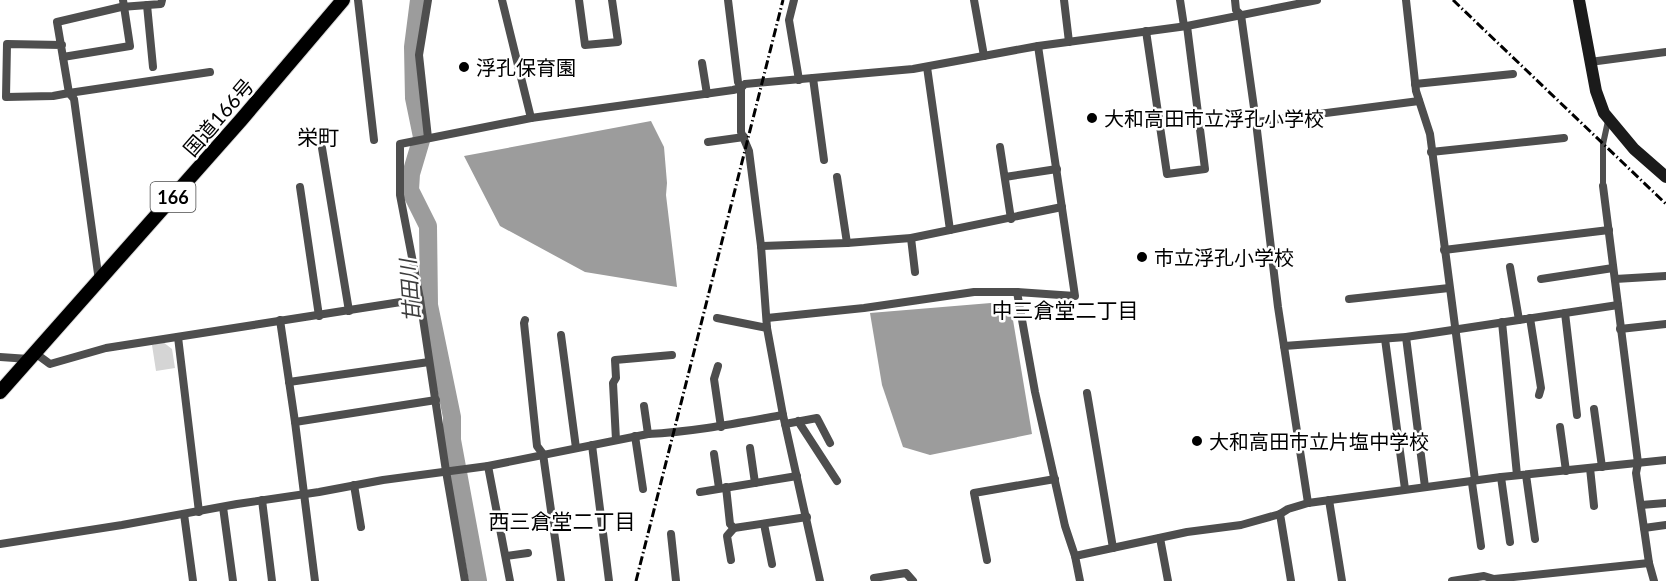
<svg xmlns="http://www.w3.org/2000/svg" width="1666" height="581" font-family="Lato,'Noto Sans JP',sans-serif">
	<rect width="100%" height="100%" fill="#fff"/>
	<path fill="#d5d5d5" d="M163,342L172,349L175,368L156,371L152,345Z"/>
	<g fill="#9c9c9c">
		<path d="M651,121L664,147L667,183L666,195L677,287L585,272L500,226L464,156Z"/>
		<path d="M1003,302L1011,308L1032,434L930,455L903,447L882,385L870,313Z"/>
	</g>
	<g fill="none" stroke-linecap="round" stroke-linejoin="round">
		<path stroke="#9c9c9c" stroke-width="18" d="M419,0L413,47L414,98L422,137L411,174L410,190L428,226L429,305L452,417V440L478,581"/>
		<g stroke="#dbdbdb" stroke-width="16">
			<path id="trunk" d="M0,392L241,120L343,0"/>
		</g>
		<path stroke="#4e4e4e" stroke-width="6" d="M1603,186V144L1608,121"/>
		<g stroke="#4e4e4e" stroke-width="8">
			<path d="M358,0L374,140"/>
			<path d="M428,0L419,55L428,138"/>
			<path d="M502,0L531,118"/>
			<path d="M579,0L585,45L618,42L612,0"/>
			<path d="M728,0L738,82L741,88V132L749,151L761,246L767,328L783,415L820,581"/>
			<path d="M794,0L789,20L799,80"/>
			<path d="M974,0L984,56"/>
			<path d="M1064,0L1069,42"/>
			<path d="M1180,0L1184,26"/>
			<path d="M1235,0L1236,10L1241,15L1256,122L1278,307L1308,503"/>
			<path d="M1406,0L1416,91L1430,134L1475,480L1472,483L1481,546"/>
			<path d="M147,5L153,67"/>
			<path d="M1146,31L1167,174L1205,169L1187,26"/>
			<path d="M62,45L7,44L6,97L53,96L69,93L57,22L121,7L161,4L162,0"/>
			<path d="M63,57L130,46L123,0"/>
			<path d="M1590,62L1666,52"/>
			<path d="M702,63L707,94"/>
			<path d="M927,67L950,230"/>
			<path d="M813,78L824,160"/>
			<path d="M1415,84L1513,74"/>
			<path d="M1256,122L1419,101"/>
			<path d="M708,142L744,137"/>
			<path d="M1000,147L1011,219"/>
			<path d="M322,148L349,311"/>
			<path d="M1431,152L1564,138"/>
			<path d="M837,177L847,243"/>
			<path d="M1005,177L1057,169"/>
			<path d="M1603,186L1638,463L1636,473L1649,563L1654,581"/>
			<path d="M300,187L319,316"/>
			<path d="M911,238L915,272"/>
			<path d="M761,246L847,243L911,238L1062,207"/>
			<path d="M1444,250L1609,230"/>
			<path d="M1510,267L1519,320"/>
			<path d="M1541,279L1613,268"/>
			<path d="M1615,279L1666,276"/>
			<path d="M99,281L74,99L69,93L210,72"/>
			<path d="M1017,292L1035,392L1065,526L1075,556L1080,581"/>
			<path d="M1349,299L1449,288"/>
			<path d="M1565,313L1577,415"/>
			<path d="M717,318L767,328"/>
			<path d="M767,318L864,308L974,292H1017L1075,296L1038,46"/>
			<path d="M1530,318L1541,388L1539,395"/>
			<path d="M280,320L295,422L315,581"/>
			<path d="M525,320L524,323L537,446L543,454L561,581"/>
			<path d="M1502,322L1517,475"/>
			<path d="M1620,329L1666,324"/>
			<path d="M561,335L576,448"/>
			<path d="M178,337L199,512"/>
			<path d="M1406,337L1425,487"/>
			<path d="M1385,339L1405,489"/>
			<path d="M1284,346L1406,337L1618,305"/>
			<path d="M35,353L50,364L106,348L420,299"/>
			<path d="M0,357L29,359"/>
			<path d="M718,366L714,379L721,427"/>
			<path d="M289,382L429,362"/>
			<path d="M1087,393L1113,548"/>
			<path d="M644,406L648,434"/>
			<path d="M1594,409L1602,467"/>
			<path d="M798,421L837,481"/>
			<path d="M295,422L436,400"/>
			<path d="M785,424L817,418L830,443"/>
			<path d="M1560,427L1566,471"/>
			<path d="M635,436L643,489"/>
			<path d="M616,440L613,383L616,378L615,360L672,355"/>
			<path d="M592,445L609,581"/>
			<path d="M750,448L755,483"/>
			<path d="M714,454L719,488"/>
			<path d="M488,466L510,581"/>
			<path d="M1590,468L1594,506"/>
			<path d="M1526,475L1535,539"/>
			<path d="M1501,477L1510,542"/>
			<path d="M354,485L361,527"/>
			<path d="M726,487L730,524L734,528L807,517"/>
			<path d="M700,492L797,476"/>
			<path d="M262,500L272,581"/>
			<path d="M1329,500L1342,581"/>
			<path d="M1641,505L1666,503"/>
			<path d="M223,507L233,581"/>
			<path d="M184,514L193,581"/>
			<path d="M764,524L772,564"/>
			<path d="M1644,528L1666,525"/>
			<path d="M671,534L676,581"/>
			<path d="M1160,538L1168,581"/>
			<path d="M0,544L122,525L237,504L319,492L383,480L488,466L648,434C693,432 738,423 783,415"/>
			<path d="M506,556L528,553"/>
			<path d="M1075,556L1187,532L1241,525L1280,514"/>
			<path d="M731,560L727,536L734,528"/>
			<path d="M987,560L974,493L1055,479"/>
			<path d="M874,578L906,573L913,581"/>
			<path d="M465,581L446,471L420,299L400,195V144L531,118L733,90L741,88L745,84L913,69L1038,46L1187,26L1317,0"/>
			<path d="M1291,581L1280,514L1288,509L1308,503L1501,477L1666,460"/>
			<path d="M1452,581L1484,576L1494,579L1649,563"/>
		</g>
		<path stroke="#1b1b1b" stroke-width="12" d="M1579,0L1596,91L1604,113L1634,149L1666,177"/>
		<use href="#trunk" stroke="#000" stroke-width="14"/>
		<g stroke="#000" stroke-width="3" stroke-dasharray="9 3 1.5 3" stroke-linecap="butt">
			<path d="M1453,0L1666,204"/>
			<path d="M636,581L783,0"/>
		</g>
	</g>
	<g fill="#000" stroke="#fff" stroke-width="2">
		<circle cx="464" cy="67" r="6"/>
		<circle cx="1092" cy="118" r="6"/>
		<circle cx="1142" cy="257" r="6"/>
		<circle cx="1197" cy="441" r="6"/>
	</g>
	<g text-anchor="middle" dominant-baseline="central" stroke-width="5" stroke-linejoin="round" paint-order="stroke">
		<rect fill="#fff" stroke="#4c4c4c" stroke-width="1.5" x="150.5" y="182" width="45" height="30" rx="4.5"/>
		<g font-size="18" font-weight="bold" fill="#000">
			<text x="173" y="197">166</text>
		</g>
		<g font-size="20" fill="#000" stroke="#fff" text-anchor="start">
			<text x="476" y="67">浮孔保育園</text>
			<text x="1104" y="118">大和高田市立浮孔小学校</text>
			<text x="1154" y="257">市立浮孔小学校</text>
			<text x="1209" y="441">大和高田市立片塩中学校</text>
		</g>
		<g font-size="20" fill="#000" stroke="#fff">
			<text transform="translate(218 117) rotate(-49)">国道166号</text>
		</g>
		<g font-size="21" fill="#000" stroke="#fff">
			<text x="318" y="136">栄町</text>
			<text x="1065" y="309">中三倉堂二丁目</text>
			<text x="562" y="520">西三倉堂二丁目</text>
		</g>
		<g font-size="21" font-style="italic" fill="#3d3d3d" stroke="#fff">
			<text transform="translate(409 291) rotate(-94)">甘田川</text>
		</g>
	</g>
</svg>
